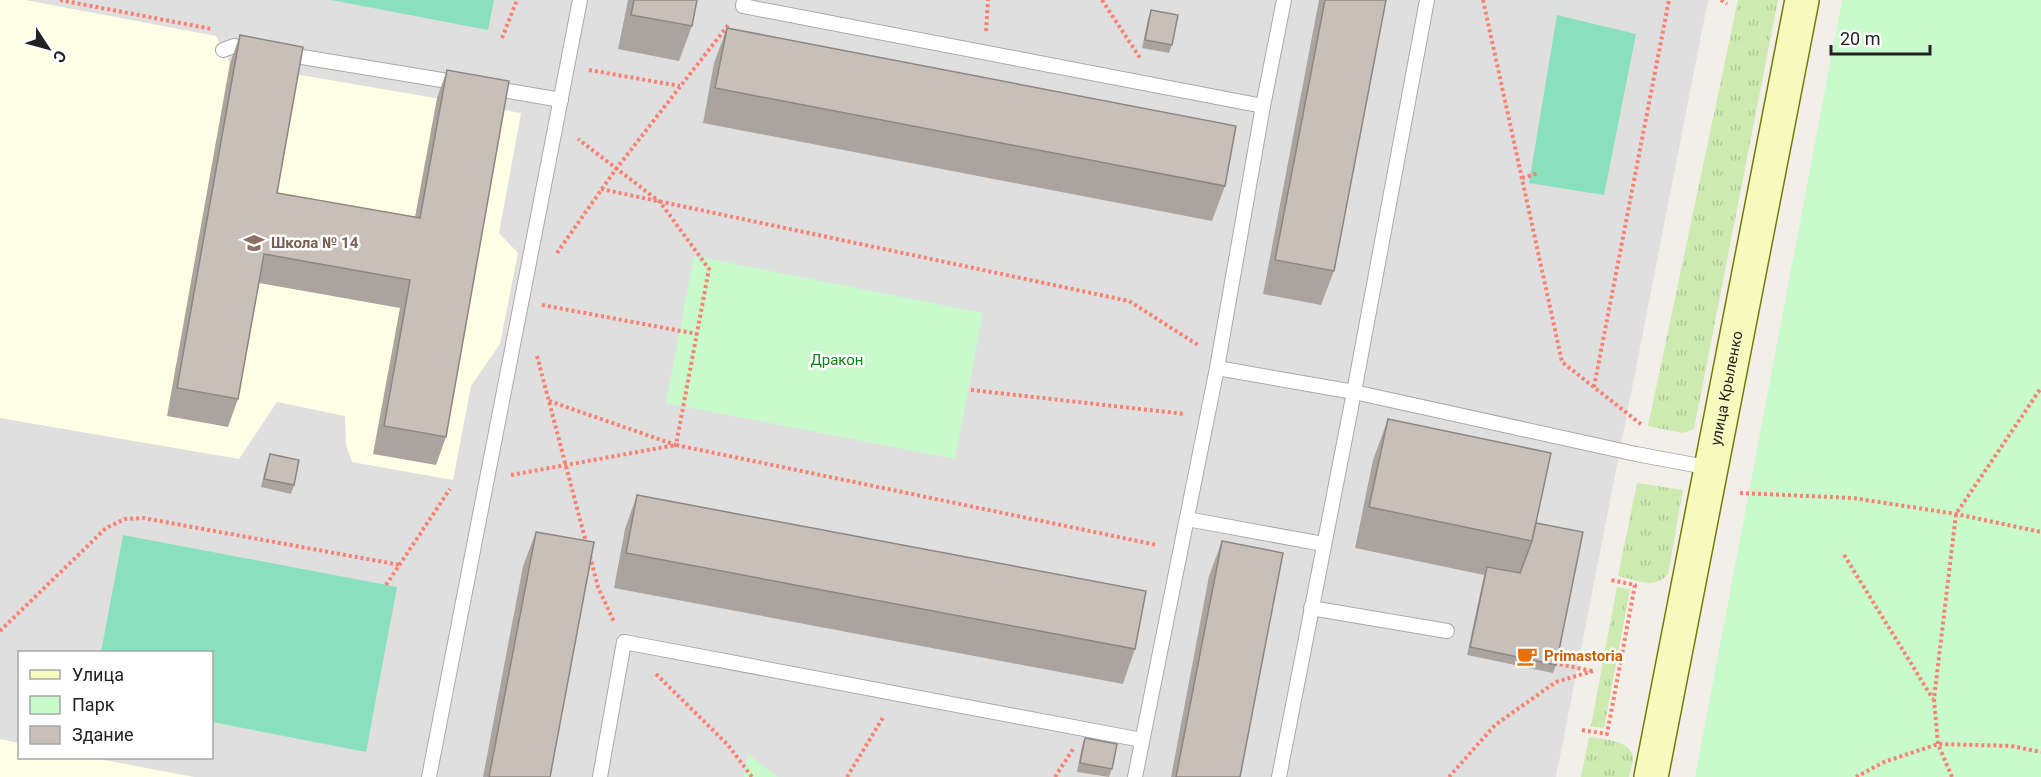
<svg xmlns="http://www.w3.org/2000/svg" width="2041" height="777" font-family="Roboto,sans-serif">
	<defs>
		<pattern id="grass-tufts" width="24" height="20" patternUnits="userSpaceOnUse" patternTransform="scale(1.5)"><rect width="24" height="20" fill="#cdebb0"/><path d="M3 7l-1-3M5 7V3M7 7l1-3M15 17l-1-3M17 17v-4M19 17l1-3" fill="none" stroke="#b0c997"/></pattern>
	</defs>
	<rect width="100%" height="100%" fill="#f2efe9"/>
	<path fill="#e0dfdf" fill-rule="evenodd" d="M0,0H1708L1556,777H0ZM20,652H212V758H20Z"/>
	<g fill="#ffffe5">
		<path d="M0,0H25L216,36L230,63L521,113L499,233L518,253L500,344L471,386L453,480L352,462L346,445L345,416L277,402L239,459L0,418Z"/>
		<path d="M0,739L19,743L20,758H94L194,777H0Z"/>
	</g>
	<g fill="url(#grass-tufts)">
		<path d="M1738,0H1778L1694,429L1683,433L1648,426Z"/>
		<path d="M1637,483L1683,490L1668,574C1654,590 1637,580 1618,576Z"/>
		<path d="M1617,587L1630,589L1604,728L1591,726Z"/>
		<path d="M1589,737C1602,739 1632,740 1633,758C1633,764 1630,771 1629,777H1581Z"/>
	</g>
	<g fill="#c8facc">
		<path d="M1842,0H2041V777H1695Z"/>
		<path d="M694,256L983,313L955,459L666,403Z"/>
		<path d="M748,754L778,777H744Z"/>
	</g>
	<g fill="#88e0be">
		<path d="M331,0H494L488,30Z"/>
		<path d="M1557,15L1636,34L1604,195L1529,183Z"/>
		<path d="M123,535L397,587L366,752L212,722V652H101Z"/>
	</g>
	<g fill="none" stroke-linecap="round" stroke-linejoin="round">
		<g stroke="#a9a9a9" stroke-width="16">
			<g id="lane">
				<path d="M744,0L743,6L1263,106"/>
				<path d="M223,50L234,46L253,49"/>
				<path d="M284,54L460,83"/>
				<path d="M491,88L561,100"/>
				<path d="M1217,368L1354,392L1636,454L1711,468"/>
				<path d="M1187,519L1323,544"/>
				<path d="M1311,608L1447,631"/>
				<path d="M429,777L580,0"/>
				<path d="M600,777L624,642L1142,740"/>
				<path d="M1135,777L1217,368L1263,106L1284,0"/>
				<path d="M1279,777L1354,392L1427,0"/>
			</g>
		</g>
		<g stroke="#707d05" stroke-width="36">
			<g id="secondary">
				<path id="s1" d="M1651,777L1802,0"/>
			</g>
		</g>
		<g stroke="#fa8072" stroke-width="4" stroke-dasharray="3 3" stroke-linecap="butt">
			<path d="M60,0L212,29"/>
			<path d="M1102,0L1140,58"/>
			<path d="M1483,0L1562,362L1642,425"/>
			<path d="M1721,0L1727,4"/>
			<path d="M986,31L988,0"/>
			<path d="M502,38L517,0"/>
			<path d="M589,70L680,86"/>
			<path d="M1522,178L1539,173"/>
			<path d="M601,189L1129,301L1198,345"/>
			<path d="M557,253L616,169L729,24"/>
			<path d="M542,305L697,334"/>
			<path d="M537,356L587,546"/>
			<path d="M1594,387L1669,0"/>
			<path d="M971,390L1185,414"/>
			<path d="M549,401L676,445L709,269L660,202L578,139"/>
			<path d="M511,475L676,445L1157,545"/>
			<path d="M1740,493L1853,498L1956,514L2041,532"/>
			<path d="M1844,555L1933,699"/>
			<path d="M590,556L598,587L614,622"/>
			<path d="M386,585L450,489"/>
			<path d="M0,631L106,528L125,519L143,518L400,565"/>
			<path d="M1554,663L1592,671"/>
			<path d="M656,674L728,745L752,777"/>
			<path d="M1582,730L1607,734L1635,585L1611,580"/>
			<path d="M847,777L884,716"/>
			<path d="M1055,777L1073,749"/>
			<path d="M1449,777L1495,725L1556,682L1593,671"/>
			<path d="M1856,777L1884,762L1938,744L2011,746L2041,752"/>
			<path d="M1952,777L1938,744L1934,699L1956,514L2041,388"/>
		</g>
		<use href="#lane" stroke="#fff" stroke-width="14"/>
		<use href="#secondary" stroke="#f7fabf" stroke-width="33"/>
	</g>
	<g fill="#aba49e">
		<path d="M628,0H697L692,26L679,61L618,49Z"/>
		<path d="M1319,0H1386L1334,271L1321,305L1263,294Z"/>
		<path d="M1151,10L1172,45L1169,53L1142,48L1148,19Z"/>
		<path d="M727,28L1225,186L1212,221L703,123L714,63Z"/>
		<path d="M240,35L277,193L415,217L437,98L447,70L446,437L436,465L373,454L400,308L259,283L238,399L228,427L167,416L230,63Z"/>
		<path d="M1388,419L1536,523L1556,665L1553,673L1467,655L1484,575L1355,548L1373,460Z"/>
		<path d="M270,454L294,485L291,494L261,487L267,462Z"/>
		<path d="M637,495L1135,649L1123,684L614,588L625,529Z"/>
		<path d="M536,532L550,777H483L523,566Z"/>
		<path d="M1222,541L1240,777H1171L1209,576Z"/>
		<path d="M1085,738L1112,769L1109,777L1077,772L1082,746Z"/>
	</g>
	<g fill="#c7bfb8" stroke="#8b8681" stroke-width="1.5">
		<path d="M634,0H697L692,26L631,15Z"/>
		<path d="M1325,0H1386L1334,271L1275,260Z"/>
		<path d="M1151,10L1178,15L1172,45L1145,40Z"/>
		<path d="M727,28L1236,126L1225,186L715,88Z"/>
		<path d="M240,35L303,47L277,193L420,218L447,70L509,81L446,437L384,426L410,280L264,254L238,399L177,388Z"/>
		<path d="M1388,419L1551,453L1532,541L1369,507Z"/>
		<path d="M270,454L299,460L294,485L264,479Z"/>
		<path d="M637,495L1146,591L1135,649L626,553Z"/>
		<path d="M1536,523L1583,532L1556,665L1470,647L1487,567L1520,573L1532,541Z"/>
		<path d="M536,532L594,542L550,777H489Z"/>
		<path d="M1222,541L1283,553L1240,777H1176Z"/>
		<path d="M1085,738L1117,744L1112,769L1080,763Z"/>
	</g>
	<defs>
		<g id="school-bare" transform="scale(1.62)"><path d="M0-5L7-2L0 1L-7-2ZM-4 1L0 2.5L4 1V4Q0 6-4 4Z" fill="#8d6e63" stroke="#fff" stroke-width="2.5" paint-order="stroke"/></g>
		<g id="cafe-bare" transform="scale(1.62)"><path d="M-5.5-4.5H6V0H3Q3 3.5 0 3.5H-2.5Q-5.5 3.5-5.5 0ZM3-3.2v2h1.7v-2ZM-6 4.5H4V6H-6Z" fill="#e8710a" stroke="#fff" stroke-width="2.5" paint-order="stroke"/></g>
	</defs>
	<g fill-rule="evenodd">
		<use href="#school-bare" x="254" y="243"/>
		<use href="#cafe-bare" x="1527" y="656"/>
	</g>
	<g text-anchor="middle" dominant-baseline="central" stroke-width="5" stroke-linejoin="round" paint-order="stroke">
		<g font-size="15" font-weight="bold" fill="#785e54" stroke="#fff" text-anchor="start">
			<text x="271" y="243">Школа № 14</text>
		</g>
		<g font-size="15" fill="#0c8416" stroke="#fff">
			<text x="837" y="360">Дракон</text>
		</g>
		<g font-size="15" fill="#222" stroke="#fff">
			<text stroke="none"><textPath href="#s1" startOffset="396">улица Крыленко</textPath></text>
		</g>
		<g font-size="15" font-weight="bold" fill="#c56008" stroke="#fff" text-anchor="start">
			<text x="1544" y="656">Primastoria</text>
		</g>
	</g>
	<rect x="18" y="651" width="195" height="108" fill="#ffffff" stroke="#a7a7a7" stroke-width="1.5"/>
	<rect x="30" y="670" width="30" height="9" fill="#f7fabf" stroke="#a7a7a7" stroke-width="1.5"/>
	<text x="72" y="681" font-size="18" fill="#222222">Улица</text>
	<rect x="30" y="696" width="30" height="18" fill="#c8facc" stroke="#a7a7a7" stroke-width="1.5"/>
	<text x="72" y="711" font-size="18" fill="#222222">Парк</text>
	<rect x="30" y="726" width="30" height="18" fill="#c7bfb8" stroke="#a7a7a7" stroke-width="1.5"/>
	<text x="72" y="741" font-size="18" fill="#222222">Здание</text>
	<g transform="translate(48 48) rotate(126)" stroke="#ffffff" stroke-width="4.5" paint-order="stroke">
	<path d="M0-4.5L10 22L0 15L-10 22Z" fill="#222222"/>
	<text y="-9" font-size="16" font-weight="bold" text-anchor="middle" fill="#222222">С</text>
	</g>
	<path d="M1831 45v9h99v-9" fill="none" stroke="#222222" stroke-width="3"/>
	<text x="1840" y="45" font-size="18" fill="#222222" stroke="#ffffff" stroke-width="4.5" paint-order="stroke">20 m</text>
</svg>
